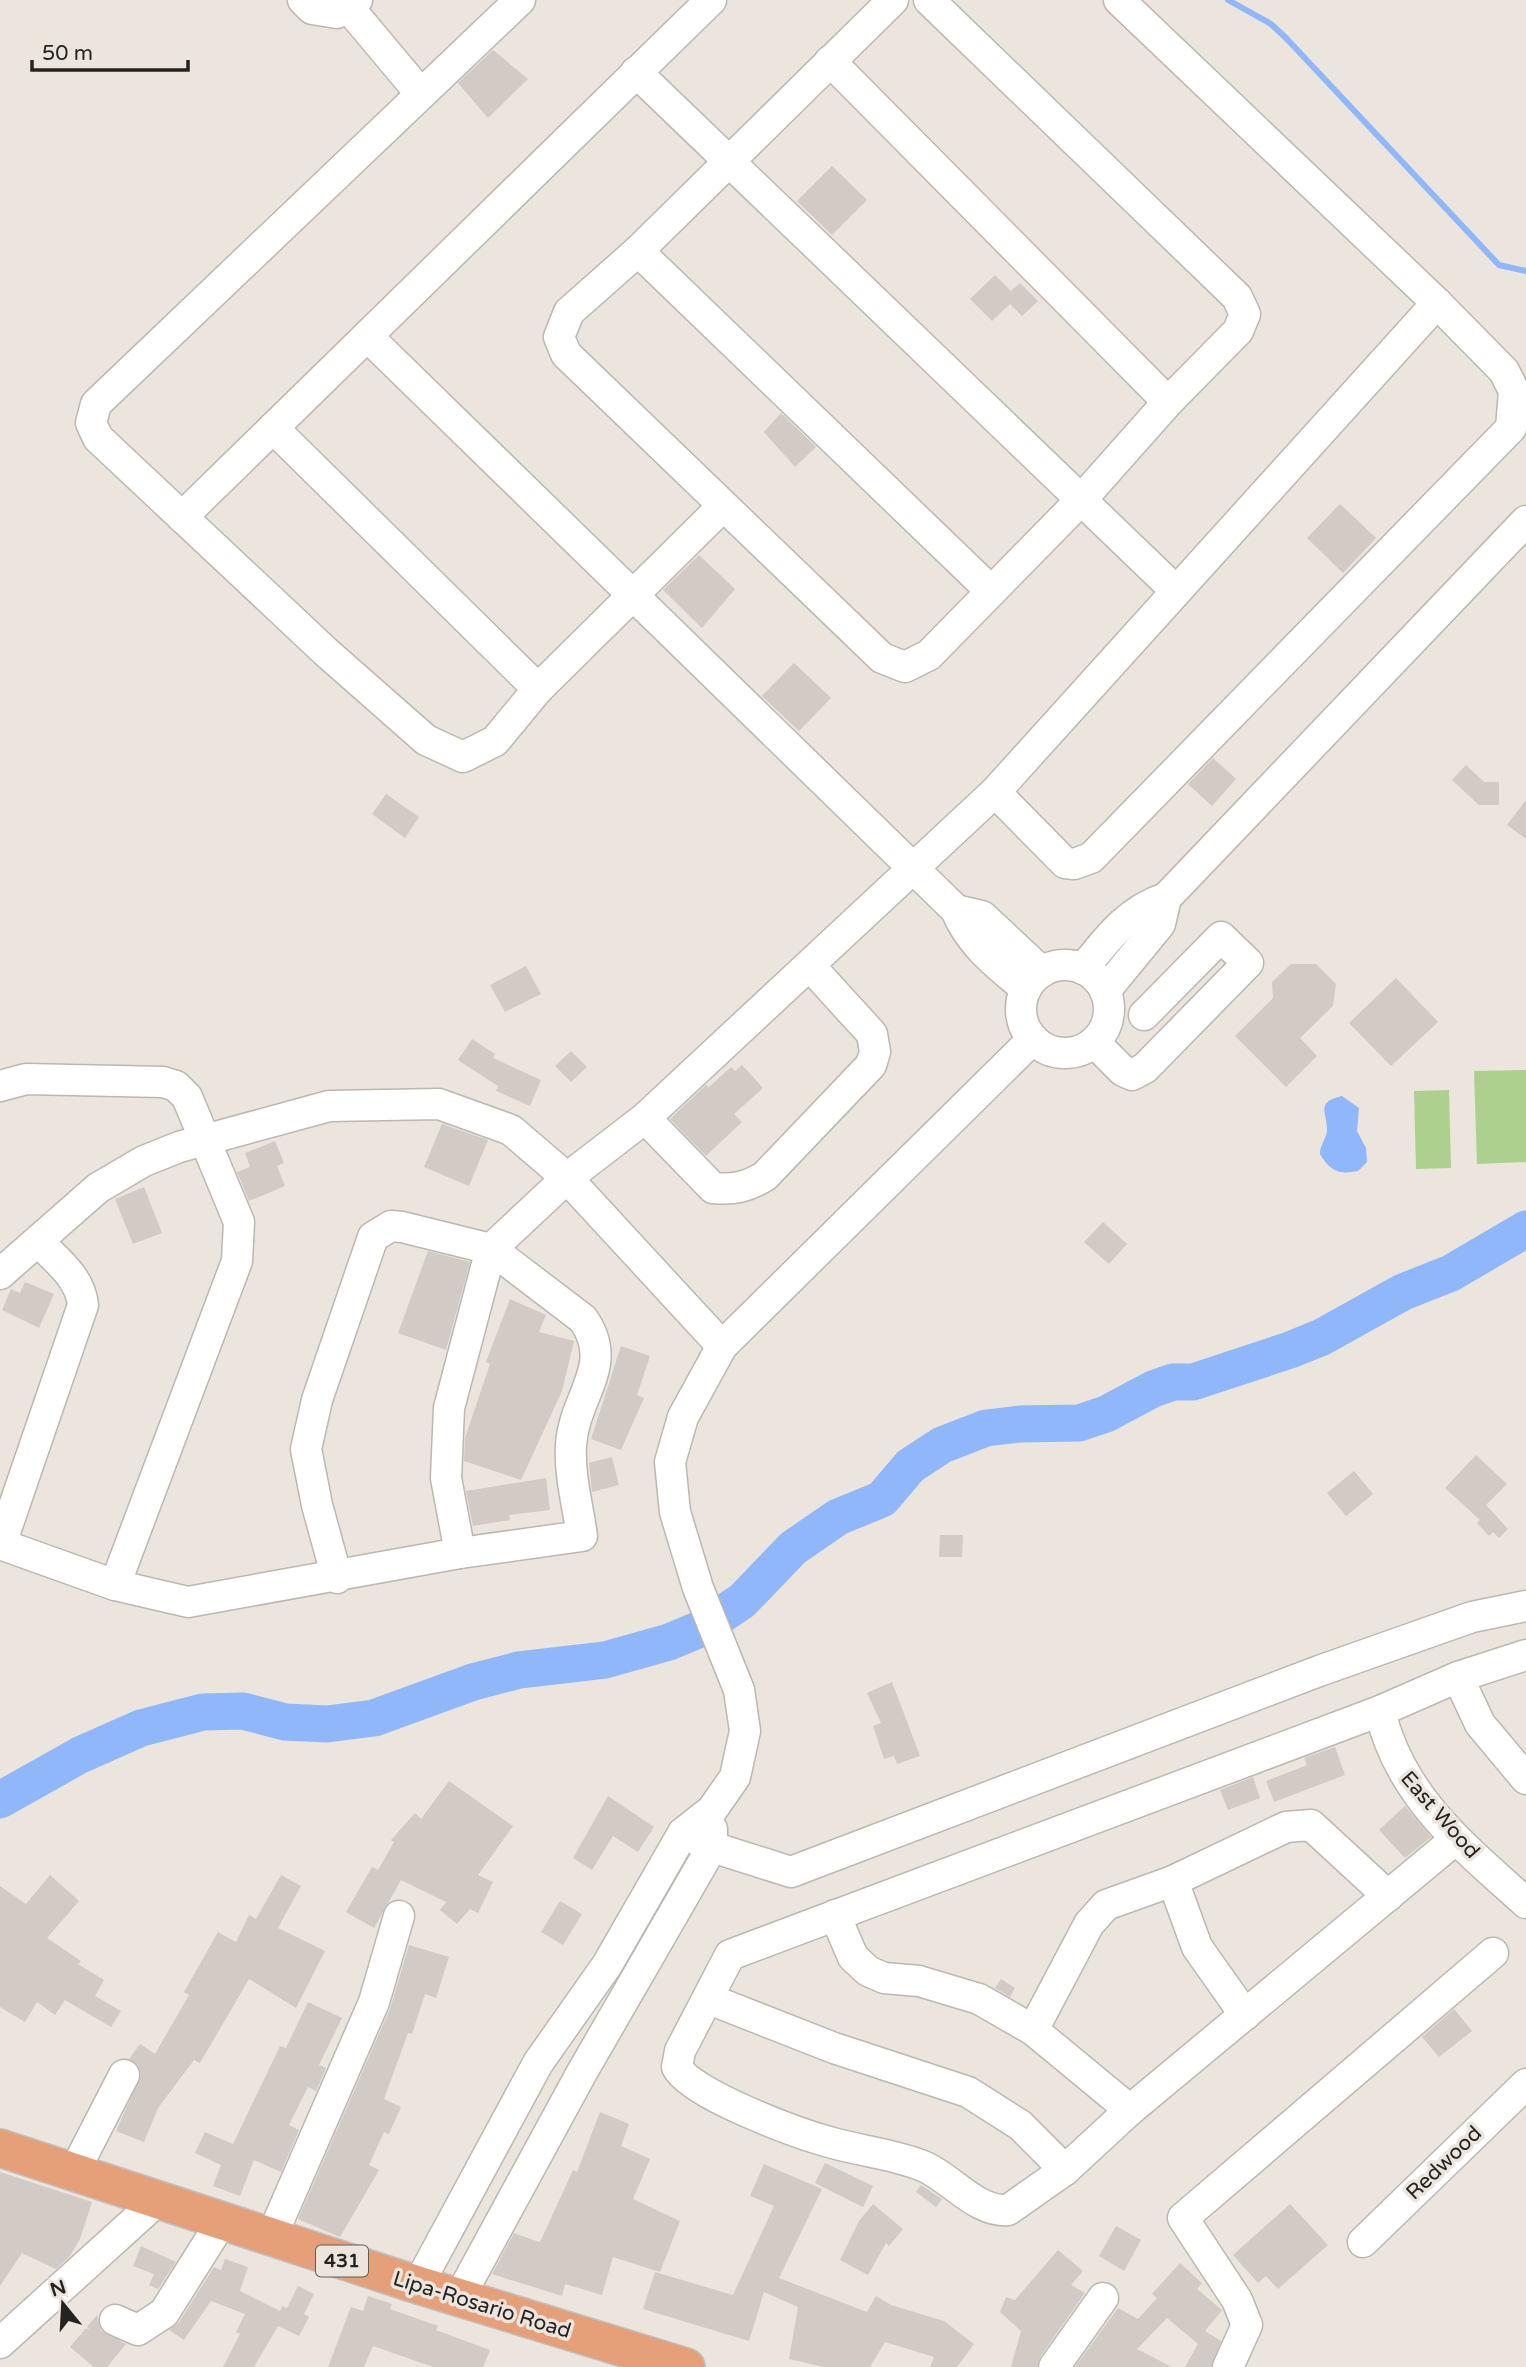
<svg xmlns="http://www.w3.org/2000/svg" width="1526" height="2367" font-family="'Varela Round',sans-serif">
	<rect width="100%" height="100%" fill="#ebe5de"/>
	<g fill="#aed08e">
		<path d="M1526,1070V1162L1477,1164L1474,1071Z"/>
		<path d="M1449,1090L1451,1168L1416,1169L1414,1091Z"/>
	</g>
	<path fill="#8fb7fa" d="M1342,1096L1359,1108L1357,1131L1366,1148L1367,1162L1358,1171C1339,1175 1330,1171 1320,1154C1320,1145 1326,1139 1327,1131C1328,1113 1314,1102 1342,1096Z"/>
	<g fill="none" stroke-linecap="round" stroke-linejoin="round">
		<path stroke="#8fb7fa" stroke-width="6" d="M1228,0L1271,24L1286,38L1499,265L1526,271"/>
		<path stroke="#8fb7fa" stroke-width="37" d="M0,1800L80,1755L141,1728L203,1712L243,1711L285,1722L327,1724L374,1718L473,1682L519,1670L605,1660L669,1642L700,1629L742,1601L793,1548L838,1517L882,1499L910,1466L942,1445L986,1428L1020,1424L1079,1423L1106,1414L1153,1389L1173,1382H1193L1290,1350L1322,1337L1403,1292L1451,1273L1526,1229"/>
	</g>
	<g fill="#d2cac5">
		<path d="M493,50L528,79L488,118L458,83Z"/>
		<path d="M832,166L867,200L832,235L797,201Z"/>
		<path d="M995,275L1011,291L1020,283L1038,301L1022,316L1010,304L992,321L970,299Z"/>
		<path d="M781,413L816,447L795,467L764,432Z"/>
		<path d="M1340,504L1376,538L1343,573L1307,538Z"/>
		<path d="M699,555L735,589L702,628L663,590Z"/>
		<path d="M794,663L831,698L799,731L762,696Z"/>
		<path d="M1213,758L1236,779L1212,806L1188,784Z"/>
		<path d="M1466,765L1484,782H1499V805H1479L1452,780Z"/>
		<path d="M386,794L419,817L405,838L372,814Z"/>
		<path d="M1526,800V839L1507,825Z"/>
		<path d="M1291,964H1316L1336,984L1333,1006L1300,1038L1317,1056L1286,1087L1235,1036L1273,998L1272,982Z"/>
		<path d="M526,966L541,994L505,1012L490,985Z"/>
		<path d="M1396,978L1438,1022L1391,1066L1349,1023Z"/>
		<path d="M472,1039L495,1054L493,1058L541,1080L530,1106L496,1091L498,1086L458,1060Z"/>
		<path d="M571,1051L587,1067L571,1082L555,1066Z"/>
		<path d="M742,1065L763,1088L734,1114L742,1122L706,1156L670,1119L706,1085L709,1087L731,1067L735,1071Z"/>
		<path d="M442,1124L488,1140L469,1186L424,1167Z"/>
		<path d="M275,1141L284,1163L277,1166L285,1186L249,1201L237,1172L250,1167L245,1153Z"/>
		<path d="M144,1187L162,1233L133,1244L115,1199Z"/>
		<path d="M1103,1222L1127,1244L1109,1264L1084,1242Z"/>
		<path d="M428,1251L470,1262L446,1350L398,1333Z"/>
		<path d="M25,1282L54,1294L39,1328L2,1310L11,1289L20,1293Z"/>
		<path d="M510,1299L546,1315L539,1332L574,1341L562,1391L521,1480L464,1461L465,1438L490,1364L486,1362Z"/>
		<path d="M621,1346L650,1356L637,1395L644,1398L621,1450L591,1439Z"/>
		<path d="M1476,1455L1507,1484L1486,1505L1508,1529L1499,1538L1493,1532L1489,1536L1477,1523L1480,1520L1445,1488Z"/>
		<path d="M612,1457L619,1485L592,1492L589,1463Z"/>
		<path d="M1354,1471L1373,1494L1346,1516L1327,1493Z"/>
		<path d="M546,1478L550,1510L509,1515L510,1520L473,1526L466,1491Z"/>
		<path d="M940,1535H963L962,1557H939Z"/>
		<path d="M892,1682L920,1756L897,1764L894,1756L884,1759L873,1726L881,1723L867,1693Z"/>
		<path d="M1335,1747L1345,1775L1274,1802L1266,1781L1307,1765L1304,1758Z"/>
		<path d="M1253,1777L1260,1798L1228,1810L1220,1790Z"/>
		<path d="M449,1781L513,1826L478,1875L493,1882L478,1913L470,1909L457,1924L440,1910L446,1902L401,1880L374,1928L346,1912L372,1867L378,1870L394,1842L391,1840L415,1813L421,1819Z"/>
		<path d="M608,1796L654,1827L638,1852L613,1836L592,1870L573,1858Z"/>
		<path d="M1405,1806L1431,1837L1405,1858L1379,1830Z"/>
		<path d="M50,1875L79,1901L47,1938L81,1961L78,1964L104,1980L95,1996L121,2011L111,2027L65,2000L55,2015L37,2002L25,2022L0,2007V1886L26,1904Z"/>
		<path d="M281,1875L301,1886L278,1928L325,1951L296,2008L249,1979L200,2063L194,2060L158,2108L144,2142L116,2131L141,2075L138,2065L129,2059L140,2044L155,2054L189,1995L184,1992L218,1932L236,1942L249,1915L256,1919Z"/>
		<path d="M560,1901L582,1914L563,1945L541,1932Z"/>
		<path d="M409,1945L449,1957L436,1998L425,1994L412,2034L408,2033L384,2099L401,2107L389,2134L384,2132L369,2165L379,2170L340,2237L298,2219L390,2009Z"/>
		<path d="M1001,1979L1015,1988L1010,1997L995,1988Z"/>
		<path d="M308,2002L342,2018L319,2065L326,2068L316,2091L308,2087L289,2125L299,2130L281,2172L254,2160L240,2196L213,2186L221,2165L195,2153L205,2132L233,2144L280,2046L286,2048Z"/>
		<path d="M1454,2009L1472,2031L1439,2057L1422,2037Z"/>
		<path d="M600,2112L629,2124L621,2146L650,2159L633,2199L680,2221L660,2272L613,2257L602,2295L565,2284L562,2296L492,2274L514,2233L539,2242L541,2240L573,2170L577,2172Z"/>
		<path d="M825,2163L873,2186L863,2207L815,2183Z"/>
		<path d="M764,2164L822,2189L779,2278L867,2312L876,2296L891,2305L944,2321L974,2344L957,2367H930L934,2357L885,2342L870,2367H824L789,2359L798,2307L764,2292L749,2341L643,2309L655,2272L733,2295L774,2206L750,2196Z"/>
		<path d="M0,2172L92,2202L80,2239L70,2256L56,2269L22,2253L0,2286Z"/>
		<path d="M921,2185L942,2199L936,2207L916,2192Z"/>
		<path d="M873,2204L903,2229L889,2246L886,2243L868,2275L840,2260L859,2221Z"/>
		<path d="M1290,2204L1328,2245L1278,2289L1266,2276L1258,2283L1233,2255Z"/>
		<path d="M1116,2226L1141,2240L1124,2271L1099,2256Z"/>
		<path d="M141,2246L176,2262L158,2289L149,2285L154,2274L133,2266Z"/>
		<path d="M1058,2250L1083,2271L1071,2285L1085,2293L1040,2357L1037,2367H1011L1021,2331L1000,2312L1006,2297L1015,2300Z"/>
		<path d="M225,2259L248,2267L240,2291L280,2311L282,2306L287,2308L298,2286L314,2294L304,2314L309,2317L299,2336L278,2326L254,2367H223L240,2334L236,2332L245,2314L211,2301L184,2340L169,2330L179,2322L214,2267L221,2270Z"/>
		<path d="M1180,2263L1202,2283L1197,2289L1222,2310L1205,2331L1221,2341L1211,2367H1185L1198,2344L1167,2318L1137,2349L1172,2367H1075L1118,2308L1138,2319L1157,2298L1152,2294Z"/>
		<path d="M368,2296L392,2304L390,2309L438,2326L436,2330L490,2350L483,2367H433L373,2346L364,2367H328L351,2307L363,2311Z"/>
		<path d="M97,2315L101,2331L126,2344L107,2367H94L70,2347Z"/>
	</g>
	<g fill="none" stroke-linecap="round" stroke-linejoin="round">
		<g stroke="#bcb7b0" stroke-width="33">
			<g id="minor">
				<path d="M303,0L312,9L337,13L357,0"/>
				<path d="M520,0L96,404L91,423L98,438L326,652L426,740L463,757L495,741L538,689L723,506"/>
				<path d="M893,0L638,251L569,312L559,337L566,354L882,658L905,667L929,655L1081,500L1168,402L1238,331L1245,314L1237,297L929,0"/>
				<path d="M349,8L421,94"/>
				<path d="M830,61L1168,402"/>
				<path d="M636,72L1175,590"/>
				<path d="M638,251L991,591"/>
				<path d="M367,336L956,910C970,945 998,965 1026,989"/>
				<path d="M273,428L538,689"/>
				<path d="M182,517L711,0"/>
				<path d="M995,792L1065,863L1074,864L1091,858L1511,428L1514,391L1504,371L1437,303L1119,0"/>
				<path d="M956,910L982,916L1042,972"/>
				<circle cx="1065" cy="1009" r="44"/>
				<path d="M1083,969C1107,939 1128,910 1166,898L1526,521"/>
				<path d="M1105,991L1160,924L1166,898"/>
				<path d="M1094,1042L1123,1071L1132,1075L1145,1068L1248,963L1221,937L1144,1015"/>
				<path d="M0,1086L26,1079L163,1082L176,1086L187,1097L239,1222L237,1261L115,1585"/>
				<path d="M645,1118L713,1188C734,1190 747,1187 765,1176L871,1065L875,1052L872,1034L810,966"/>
				<path d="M0,1274L98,1188L144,1161L179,1147L329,1106L439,1104L511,1130L567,1178L722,1346"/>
				<path d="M0,1544L115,1585L188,1602L460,1553L582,1536C578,1507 569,1474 571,1445C574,1396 616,1365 583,1319L491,1249L402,1227L391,1226L373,1237L317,1400L306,1449L317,1505L337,1578"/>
				<path d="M1,1544L83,1305C80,1277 57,1261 39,1242"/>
				<path d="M460,1553L446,1478L449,1408L491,1249L567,1178L645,1118L995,792L1437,303"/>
				<path d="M1458,1677L1480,1724L1526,1779"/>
				<path d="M1380,1711C1400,1797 1464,1847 1526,1903"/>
				<path d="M683,1833L712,1847L791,1872L1319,1671L1472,1617L1526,1606"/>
				<path d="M1456,1839L1130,2110L1065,2170L1008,2210C977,2213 950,2177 923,2166C894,2154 860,2151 829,2142C797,2133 690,2094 677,2067L680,2051L730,1955L1380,1711L1458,1677L1526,1655"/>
				<path d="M1173,1881L1197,1947L1245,2015"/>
				<path d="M835,1915L853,1957L868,1971L884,1978L919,1981L979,1999L1033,2030L1130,2110"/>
				<path d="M709,1999L834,2048L968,2092L1020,2125L1065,2170"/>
				<path d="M1033,2030L1089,1924L1106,1905L1173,1881L1286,1827L1311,1825L1388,1896"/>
				<path d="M74,2172L124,2075"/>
				<path d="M271,2238L374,2002L399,1916"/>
				<path d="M1363,2242L1526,2084"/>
				<path d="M418,2285L538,2063L607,1965L683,1833L712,1810L735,1777L745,1731L739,1690L698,1588L675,1512L670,1462L683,1417L722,1346L1033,1039"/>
				<path d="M459,2298L581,2074L712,1847V1829"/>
				<path d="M115,2320L138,2330L164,2313L222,2221"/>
				<path d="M0,2343L158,2200"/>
				<path d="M1054,2367L1103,2298"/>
				<path d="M1228,2367L1247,2325L1237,2300L1183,2218L1493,1953"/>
			</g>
		</g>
		<g stroke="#c2c1c1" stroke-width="40">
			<path id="major" d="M0,2148L418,2285L686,2367"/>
		</g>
		<use href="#minor" stroke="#fff" stroke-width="30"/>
		<use href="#major" stroke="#e59f79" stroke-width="37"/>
	</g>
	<g text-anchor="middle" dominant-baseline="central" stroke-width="7" stroke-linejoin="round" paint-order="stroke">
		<rect fill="#ebe5de" stroke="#605d59" stroke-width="2" x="316" y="2245.5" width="52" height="31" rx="5"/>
		<g font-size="19" font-weight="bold" fill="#252320">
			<text x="342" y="2261">431</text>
		</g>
		<g font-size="21" fill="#252320" stroke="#ebe5de">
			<text transform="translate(1440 1815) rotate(49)">East Wood</text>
			<text transform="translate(1444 2163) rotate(-44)">Redwood</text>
			<text transform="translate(482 2305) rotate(17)">Lipa-Rosario Road</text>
		</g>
	</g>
	<g transform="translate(63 2304) rotate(342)" stroke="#ebe5de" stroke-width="5" paint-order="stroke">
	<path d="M0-5L12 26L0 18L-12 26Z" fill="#252320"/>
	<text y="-10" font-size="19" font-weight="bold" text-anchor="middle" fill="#252320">N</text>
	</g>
	<path d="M32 60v10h156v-10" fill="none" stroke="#252320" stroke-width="3.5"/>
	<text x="42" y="60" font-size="21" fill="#252320" stroke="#ebe5de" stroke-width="5" paint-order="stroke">50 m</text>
</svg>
